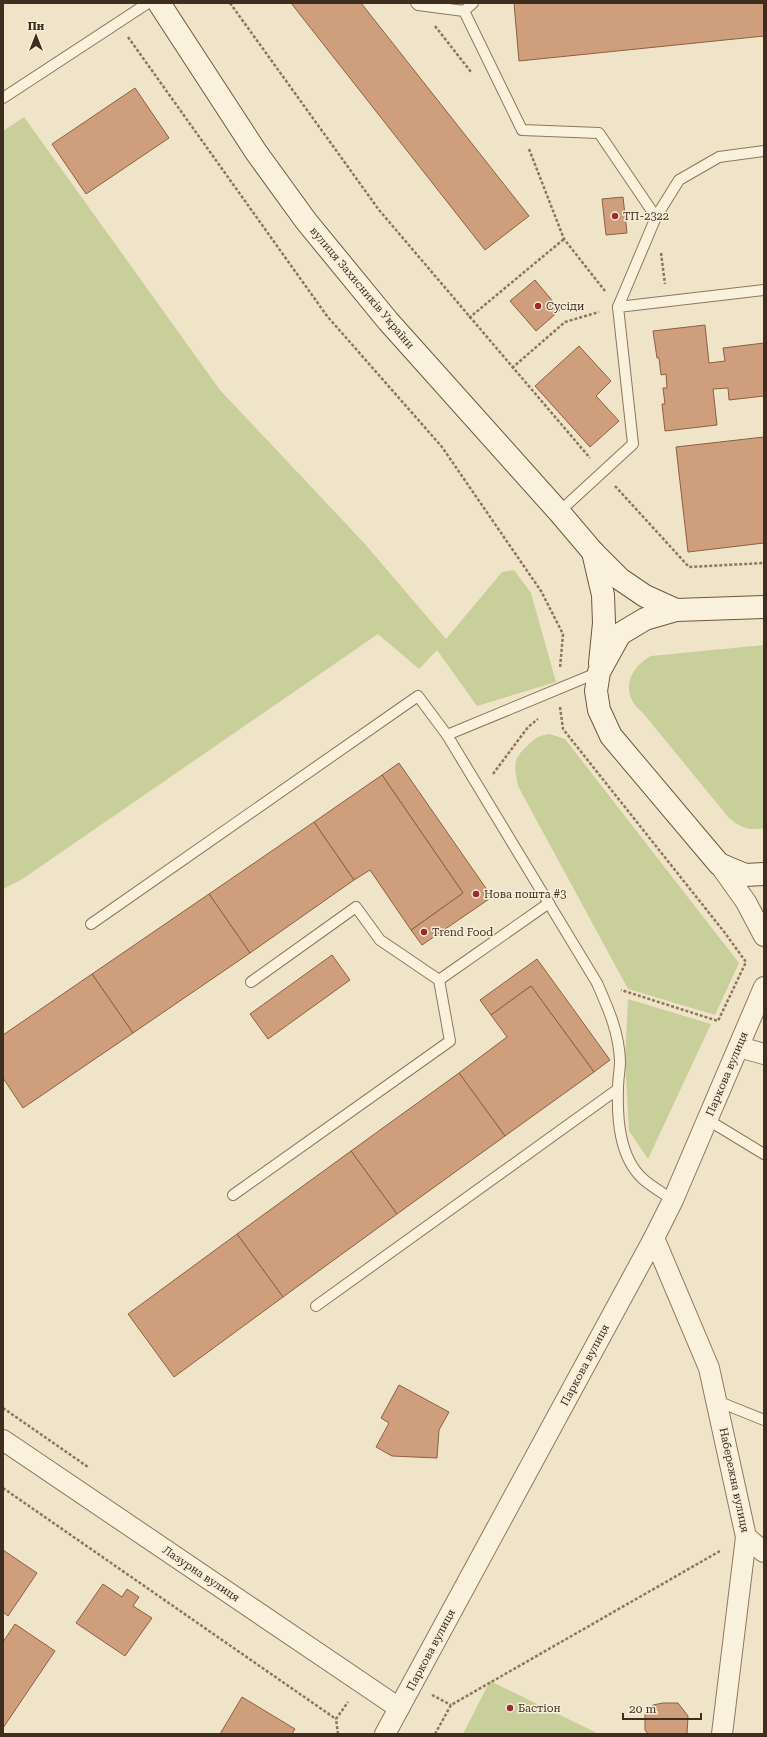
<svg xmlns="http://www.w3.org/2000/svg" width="767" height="1737" font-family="'Roboto Serif',serif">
	<rect width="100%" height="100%" fill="#f0e4c8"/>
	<g fill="#c9cf9b">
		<path d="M24,117L220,390L365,544L446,639L502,572L514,570L531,593L556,682L477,706L437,650L419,669L378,634L21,880L3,889V131Z"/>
		<path d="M764,645V828C748,831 742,828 729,818L643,713C620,695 627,669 651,656Z"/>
		<path d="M550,734L565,739L739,963L715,1015L628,989L518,786C514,765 512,760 528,745C537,737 538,736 550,734Z"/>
		<path d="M628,999L711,1024L648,1159L629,1131L625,1059Z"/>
		<path d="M490,1681L599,1734H463Z"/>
	</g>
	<g fill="#cf9f7d" stroke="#8d5f41">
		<path d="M291,3H361L529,216L485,250Z"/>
		<path d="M514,3H764V36L519,61Z"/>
		<path d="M135,88L169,138L86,194L52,144Z"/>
		<path d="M623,197L627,233L606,235L602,199Z"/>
		<path d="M535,280L560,310L536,331L510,301Z"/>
		<path d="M705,325L709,363L725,361L723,348L764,343V396L729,400L728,388L713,389L717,425L665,431L662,404H665L663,388H667L666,374L661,375L659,358H657L653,331Z"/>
		<path d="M579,346L611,381L596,396L619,421L590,447L535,386Z"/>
		<path d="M764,437V543L688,552L676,447Z"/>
		<path d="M399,763L492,897L422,945L411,930L463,893L382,775Z"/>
		<path d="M382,775L463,893L411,930L370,870L354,880L314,822Z"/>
		<path d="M314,822L354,880L250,953L209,894Z"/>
		<path d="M209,894L250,953L133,1033L92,974Z"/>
		<path d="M332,955L350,980L268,1039L250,1014Z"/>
		<path d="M537,959L610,1060L594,1072L531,986L491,1015L480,1000Z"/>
		<path d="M92,974L133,1033L23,1108L3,1078V1035Z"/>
		<path d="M531,986L594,1072L505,1136L459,1073L507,1037L491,1015Z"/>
		<path d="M459,1073L505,1136L397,1214L351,1151Z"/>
		<path d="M351,1151L397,1214L283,1297L237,1234Z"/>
		<path d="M237,1234L283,1297L174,1377L128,1314Z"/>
		<path d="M399,1385L449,1412L439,1430L437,1458L392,1456L376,1447L389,1423L381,1418Z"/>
		<path d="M3,1550L37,1573L8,1616L3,1612Z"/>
		<path d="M103,1584L122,1597L127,1589L139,1597L133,1606L152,1618L125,1656L76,1623Z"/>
		<path d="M15,1624L55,1651L3,1728V1642Z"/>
		<path d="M242,1697L295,1729L292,1734H220Z"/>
		<path d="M663,1703H678L688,1716L687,1734H648L645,1730V1713L653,1705Z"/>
	</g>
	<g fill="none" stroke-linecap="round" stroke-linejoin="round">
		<g stroke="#8d765c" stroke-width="12">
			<g id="lane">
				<path d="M416,3L418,5L464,11L522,130L599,133L656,217"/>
				<path d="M464,11L473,3"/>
				<path d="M3,98L148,3"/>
				<path d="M618,307L656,217L679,180L719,157L764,151"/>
				<path d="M559,512L633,444L618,307L764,290"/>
				<path d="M599,672L447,735L597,983C608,1008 619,1032 620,1061C620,1070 618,1079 618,1088C617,1118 619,1157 643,1179C652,1187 663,1193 673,1200"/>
				<path d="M91,924L418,696L447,735"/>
				<path d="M439,980L549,903"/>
				<path d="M708,1120L764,1154"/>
				<path d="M233,1195L450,1041L439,980L380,940L356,907L251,982"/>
				<path d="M316,1306L618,1089"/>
				<path d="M717,1401L764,1420"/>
			</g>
		</g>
		<g stroke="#8d765c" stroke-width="22">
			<g id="street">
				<path d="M719,864L746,902L764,936"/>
				<path d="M739,1047L764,1054"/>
				<path d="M654,1238L709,1368L746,1537L722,1734"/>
				<path d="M3,1440L399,1708"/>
				<path d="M746,1537L764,1552"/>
				<path d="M385,1734L654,1238L673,1200L764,987"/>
			</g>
		</g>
		<g stroke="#6f573f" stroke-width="24">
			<g id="secondary">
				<path d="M159,3L256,152L306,221L388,321L559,512L593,552L620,579L645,596L676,610"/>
				<path d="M593,552L603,595L604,623L600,663"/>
				<path d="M764,607L676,610L645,619L620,634L599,672L596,691L599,710L611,736L719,864L745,875L764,874"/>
			</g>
		</g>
		<g stroke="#8d765c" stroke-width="2.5" stroke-dasharray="3 2" stroke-linecap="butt">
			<path d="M230,3L379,210L590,458"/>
			<path d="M435,26L471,72"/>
			<path d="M128,37L327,316L442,447L541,591L563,634L560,668"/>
			<path d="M529,149L564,239L605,291"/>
			<path d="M661,253L665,284"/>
			<path d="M469,318L564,239"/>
			<path d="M512,368L565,322L599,312"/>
			<path d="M615,486L689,567L764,563"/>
			<path d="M560,707L563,729L725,933L746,962L718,1021L621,990"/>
			<path d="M493,774L528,727L538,719"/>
			<path d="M3,1408L88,1467"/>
			<path d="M3,1488L336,1719"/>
			<path d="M432,1695L451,1705"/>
			<path d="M338,1734L336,1719L348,1702"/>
			<path d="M435,1734L451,1705L720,1551"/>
		</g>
		<use href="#lane" stroke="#faf1dc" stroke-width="10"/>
		<use href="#street" stroke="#faf1dc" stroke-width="20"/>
		<use href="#secondary" stroke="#faf1dc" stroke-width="22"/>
	</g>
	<g fill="#9e2a2b" stroke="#f7eed8" stroke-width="1.5">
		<circle cx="615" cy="216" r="4"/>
		<circle cx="538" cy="306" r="4"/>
		<circle cx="476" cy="894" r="4"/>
		<circle cx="424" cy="932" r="4"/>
		<circle cx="510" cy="1708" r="4"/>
	</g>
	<g text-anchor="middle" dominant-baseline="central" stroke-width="3" stroke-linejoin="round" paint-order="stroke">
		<g font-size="11" fill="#3d2e20" stroke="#f7eed8" text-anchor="start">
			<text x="623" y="216">ТП-2322</text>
			<text x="546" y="306">Сусіди</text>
			<text x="484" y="894">Нова пошта #3</text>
			<text x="432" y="932">Trend Food</text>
			<text x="518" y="1708">Бастіон</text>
		</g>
		<g font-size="11" fill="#3d2e20" stroke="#f7eed8">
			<text transform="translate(362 288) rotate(50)">вулиця Захисників України</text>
			<text transform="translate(727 1074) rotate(-67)">Паркова вулиця</text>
			<text transform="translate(585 1365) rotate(-62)">Паркова вулиця</text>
			<text transform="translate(734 1480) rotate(78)">Набережна вулиця</text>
			<text transform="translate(201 1574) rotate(34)">Лазурна вулиця</text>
			<text transform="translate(431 1650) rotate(-62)">Паркова вулиця</text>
		</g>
	</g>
	<rect width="767" height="1737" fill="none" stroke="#3d2e20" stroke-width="8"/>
	<g transform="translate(36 36)" stroke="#f7eed8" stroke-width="3" paint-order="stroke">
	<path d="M0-3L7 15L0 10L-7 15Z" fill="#3d2e20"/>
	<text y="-6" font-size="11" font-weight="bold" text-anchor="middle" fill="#3d2e20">Пн</text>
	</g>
	<path d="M623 1713v6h78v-6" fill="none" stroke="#3d2e20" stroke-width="2"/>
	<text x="629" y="1713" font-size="12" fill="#3d2e20" stroke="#f7eed8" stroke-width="3" paint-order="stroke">20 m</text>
</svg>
